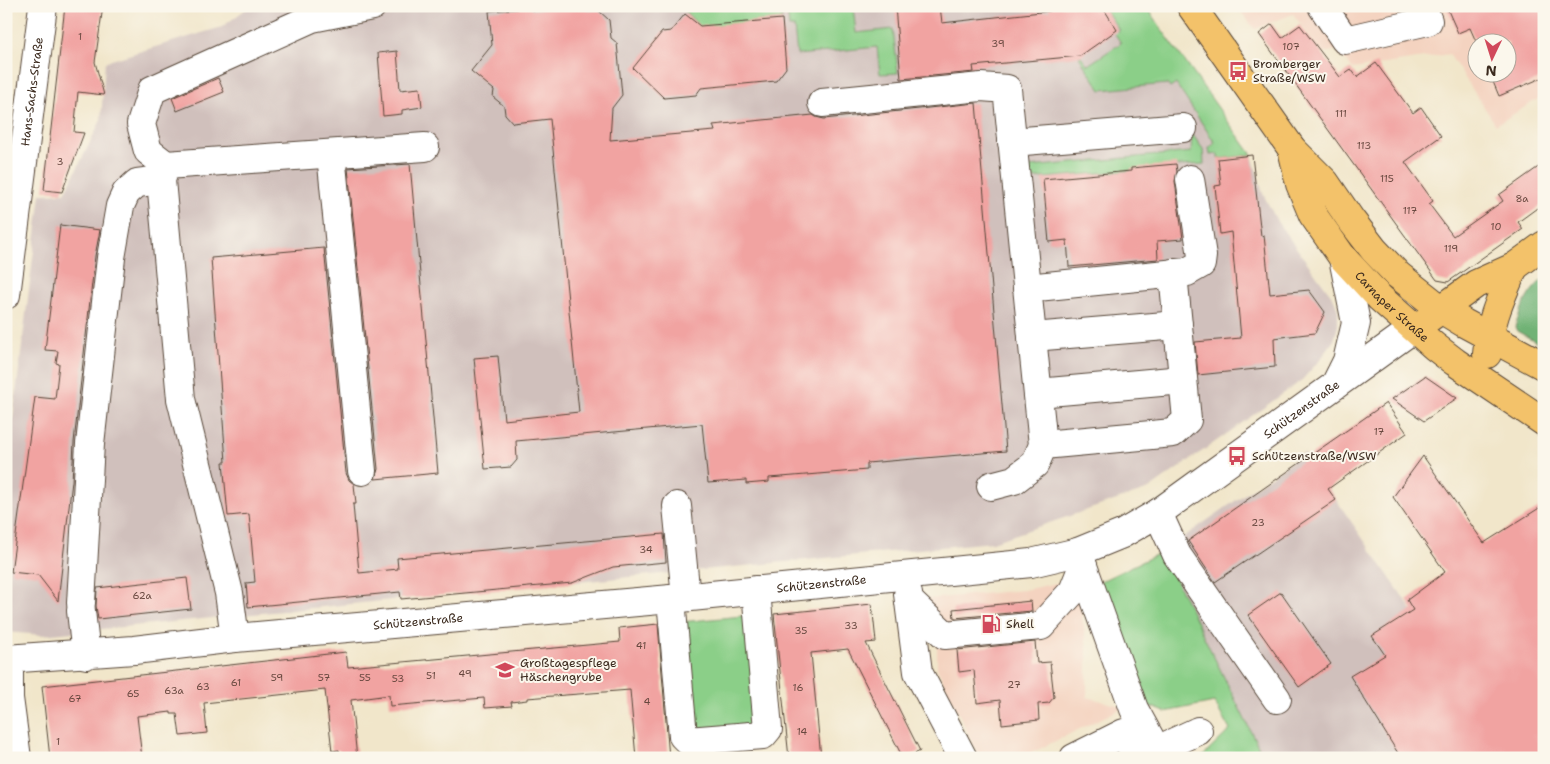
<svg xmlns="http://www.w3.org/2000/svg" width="1550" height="764" font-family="'Shantell Sans',sans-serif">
	<rect width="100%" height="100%" fill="#fbf7ec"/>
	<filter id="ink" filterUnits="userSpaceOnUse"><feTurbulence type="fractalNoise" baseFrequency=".02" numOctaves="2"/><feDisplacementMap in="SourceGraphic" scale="10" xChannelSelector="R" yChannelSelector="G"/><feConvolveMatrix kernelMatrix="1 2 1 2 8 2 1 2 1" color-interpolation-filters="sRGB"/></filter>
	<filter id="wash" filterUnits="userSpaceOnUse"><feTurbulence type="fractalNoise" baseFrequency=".0096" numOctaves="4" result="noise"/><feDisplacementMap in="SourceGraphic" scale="20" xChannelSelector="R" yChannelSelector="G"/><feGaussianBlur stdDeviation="1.12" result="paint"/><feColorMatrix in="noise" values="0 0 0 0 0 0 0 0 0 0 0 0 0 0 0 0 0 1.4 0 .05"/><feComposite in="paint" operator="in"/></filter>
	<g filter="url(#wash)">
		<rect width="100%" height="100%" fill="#f1e6ca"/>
		<g fill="#f4d3c0" fill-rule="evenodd">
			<path d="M1236,6H1544V95L1496,125L1449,54L1353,69L1337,50L1323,53L1293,14L1255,29ZM1478,42H1508V72H1478Z"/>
			<path d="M1076,579L1087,648V697L1124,707L1021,758H980L937,668V636L921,623L928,599L1024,590Z"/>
		</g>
		<g fill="#d0c0bc">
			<path d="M250,6H1148L1153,17L1252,155L1263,194L1278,223L1334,299L1338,311V325L1334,340L1320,360L1301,381L1149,489L993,542L401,599L42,635L6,632V473L41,194L65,193L101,120L105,62L222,27Z"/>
			<path d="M1304,453L1425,629L1544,758H1264L1162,552Z"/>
		</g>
		<g fill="#8bcf88" stroke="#637c53">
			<path d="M685,6H781L782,19L700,27L685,11Z"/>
			<path d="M787,6H853L856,33L893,29L898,73L880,74L877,47L797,55L794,27H789Z"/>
			<path d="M1103,6H1148L1153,17L1252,155L1218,159V154L1210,155L1209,148L1215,143L1176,84L1170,88L1167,84L1101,90L1079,57L1081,56L1088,65L1121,43L1115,34L1119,30Z"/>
			<path d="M1192,134L1203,149L1204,164L1030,179L1029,167L1191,152Z"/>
			<path d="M1162,552L1264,758H1201L1230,730L1214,702L1165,712L1132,699L1097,583Z"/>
			<path d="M752,615L760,723L696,734L681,622Z"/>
		</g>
		<path fill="#70b274" stroke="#566e49" d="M1544,278V346L1517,331L1515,327C1522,306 1527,293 1544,278Z"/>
		<g id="blocks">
			<g fill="#f1a3a1">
				<path d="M65,6H103L95,62L104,95L78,92L74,132L84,133L62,192L44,190Z"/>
				<path d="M519,6H528L532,10L581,6L588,11L598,10L609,20L611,38L617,43L622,95L612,108L610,140L715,131L713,125L813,115L816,117L824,119L976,103L1006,451L867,463V470L769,478V482L746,484V480L708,483L702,424L516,441L517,460L511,467L485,469L474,358L498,356L504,420L579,412L550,119L513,123L505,114L504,106L493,97L494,90L471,71L492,45L489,11L517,9Z"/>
				<path d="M895,6H940L942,23L1050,11L1047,6H1102L1117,30L1080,56L973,66L974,72L901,79Z"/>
				<path d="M1446,6H1539L1544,18V77L1499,96L1489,72H1508V42H1478V46L1470,28L1458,33Z"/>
				<path d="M685,14L700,26L782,19L786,68L776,81L701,88L696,95L664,98L633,68L662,32L671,31Z"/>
				<path d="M1272,24L1282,38L1300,25L1340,77L1351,69L1357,77L1376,63L1413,113L1421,107L1441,136L1405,162L1433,201L1429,204L1453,236L1503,201L1499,195L1544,163V203L1518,222L1523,229L1448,282L1437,280L1259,34Z"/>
				<path d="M397,51L400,90L420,88L422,107L402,110V114L383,116L378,53Z"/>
				<path d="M218,78L224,92L177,111L172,98Z"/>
				<path d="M1252,155L1261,236L1264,235L1270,294L1309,290L1325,312L1315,333L1274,338L1275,367L1198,375L1195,342L1241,338L1231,232L1220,234L1215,186L1221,185L1218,159Z"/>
				<path d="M410,164L438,473L375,479L378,469L348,168Z"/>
				<path d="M1176,164L1177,172L1175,181L1183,239L1157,241L1158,259L1069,267L1067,240L1049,242L1043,179L1131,171V168Z"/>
				<path d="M60,225L100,230L95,256L74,442L72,481L58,601L38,575L11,572L35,397L55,399L59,364L56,363L58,351L45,350Z"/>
				<path d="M324,248L346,473L349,480L354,484L356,504H353L359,573L398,569L397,558L664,534L666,562L613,567L572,583L401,599L400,592L248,607L246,583L255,582L249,514L228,516L223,462H226L211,258Z"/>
				<path d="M1425,376L1457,398L1424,421L1392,399Z"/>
				<path d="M1386,403L1407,433L1328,489L1336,500L1215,582L1188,541Z"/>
				<path d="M1423,456L1484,543L1544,505V758H1401L1350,676L1385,655L1372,636L1413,610L1407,600L1445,572L1393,497Z"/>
				<path d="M187,578L191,609L98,619L96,606L97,588Z"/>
				<path d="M1281,592L1331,664L1299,687L1248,615Z"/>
				<path d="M1031,601L1032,611L954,618L953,609Z"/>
				<path d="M872,604L876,642L866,643L920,751L907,758H903L848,649L811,653L821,758H789L774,614Z"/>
				<path d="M658,624L669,758H636L630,690L527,698V700L511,702L512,706L485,708L484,698L390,706L389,695L351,700L357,758H340L339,750L332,751L325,690L204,703L207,733L180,736L177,714H171V712L137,716L142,758H50L42,686L346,652L348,667L620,642L619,628Z"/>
				<path d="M1035,642L1037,663L1050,662L1054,697L1049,703L1038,704L1039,720L1002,724L1000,700L977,703L974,670L959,672L957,650Z"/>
			</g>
		</g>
	</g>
	<g filter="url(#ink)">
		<use href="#blocks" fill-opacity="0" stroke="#564638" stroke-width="1"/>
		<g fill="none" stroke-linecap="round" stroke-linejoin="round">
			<g stroke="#564638" stroke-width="30">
				<g id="minor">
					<path d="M1322,6L1345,40L1428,21L1422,6"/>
					<path d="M822,103L981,87L1007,89L1043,445L1035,464L1014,480L991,486"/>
					<path d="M1012,142L1183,128"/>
					<path d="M331,154L362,471"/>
					<path d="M166,165L148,151L141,124L152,90L312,18L372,6"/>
					<path d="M1027,288L1187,272L1201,264L1202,256L1190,179"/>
					<path id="s1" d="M6,295L43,6"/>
					<path d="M1032,337L1178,325"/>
					<path d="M1335,385L1347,361L1356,323L1343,258"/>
					<path d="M1038,393L1183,380"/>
					<path d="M1043,445L1173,433L1187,420L1173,273"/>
					<path d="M677,506L686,597"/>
					<path d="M1158,513L1177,555L1277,699"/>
					<path d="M1078,552L1134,709L1161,758"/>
					<path d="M908,594L918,672L963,758"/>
					<path d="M671,599L683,736L688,741L763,735L768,729L756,590"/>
					<path d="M909,601L945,635L1041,626L1073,591L1083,566"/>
					<path d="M81,603L90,444L111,258L120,206L126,193L137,183L161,180"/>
					<path d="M81,611L86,655"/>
					<path d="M235,638L229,593L181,399L161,180L166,165L425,147"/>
					<path id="s2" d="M6,659L134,650L235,638L671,599L1031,563L1078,552L1122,534L1158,513L1413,329"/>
					<path d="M9,660V698L17,758"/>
					<path d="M1157,750L1198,731"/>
					<path d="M1074,758L1124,733L1137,758"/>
				</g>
			</g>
			<g stroke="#564638" stroke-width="30">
				<g id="major">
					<path d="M1191,6L1292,149L1325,182L1351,220L1374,250L1398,275L1441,309L1464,323L1544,366"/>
					<path id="s3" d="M1292,149L1300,184L1313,215L1343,258L1380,298L1434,346L1455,362L1544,422"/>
					<path d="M1429,318L1476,284L1514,267L1544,245"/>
					<path d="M1487,354C1490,320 1501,298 1514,267"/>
				</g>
			</g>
			<use href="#minor" stroke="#fff" stroke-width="28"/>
			<use href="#major" stroke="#f3c26a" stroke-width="28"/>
		</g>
	</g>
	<defs>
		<g id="bus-bare" transform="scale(1.5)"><path d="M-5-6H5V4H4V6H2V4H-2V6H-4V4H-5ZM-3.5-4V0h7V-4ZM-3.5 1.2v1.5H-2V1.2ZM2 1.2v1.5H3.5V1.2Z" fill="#d1495b" stroke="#fbf7ec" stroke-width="2.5" paint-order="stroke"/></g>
		<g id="fuel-bare" transform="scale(1.5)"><path d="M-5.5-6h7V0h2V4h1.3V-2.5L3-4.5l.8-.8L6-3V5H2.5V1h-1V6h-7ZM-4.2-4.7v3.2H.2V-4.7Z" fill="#d1495b" stroke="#fbf7ec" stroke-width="2.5" paint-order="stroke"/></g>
		<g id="school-bare" transform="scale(1.5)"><path d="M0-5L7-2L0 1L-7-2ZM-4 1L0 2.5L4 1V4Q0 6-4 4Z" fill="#d1495b" stroke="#fbf7ec" stroke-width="2.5" paint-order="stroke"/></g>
	</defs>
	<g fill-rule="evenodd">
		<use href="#bus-bare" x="1238" y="71"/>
		<use href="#bus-bare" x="1237" y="456"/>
		<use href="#fuel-bare" x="991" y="624"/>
		<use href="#school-bare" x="505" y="670"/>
	</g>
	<g text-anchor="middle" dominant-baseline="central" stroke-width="4" stroke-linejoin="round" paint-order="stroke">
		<g font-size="10" fill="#68483f">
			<text x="80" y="36">1</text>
			<text x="998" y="43">39</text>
			<text x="1291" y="46">107</text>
			<text x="1341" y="113">111</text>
			<text x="1364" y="145">113</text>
			<text x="60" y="161">3</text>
			<text x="1387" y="178">115</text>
			<text x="1522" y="198">8a</text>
			<text x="1410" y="210">117</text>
			<text x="1496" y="226">10</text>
			<text x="1451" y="248">119</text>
			<text x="1379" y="431">17</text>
			<text x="1258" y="522">23</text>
			<text x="646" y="549">34</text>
			<text x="142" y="595">62a</text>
			<text x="851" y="625">33</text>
			<text x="801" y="630">35</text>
			<text x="641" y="645">41</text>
			<text x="465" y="673">49</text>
			<text x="431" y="675">51</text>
			<text x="277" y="677">59</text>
			<text x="324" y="677">57</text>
			<text x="365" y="677">55</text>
			<text x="398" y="678">53</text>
			<text x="236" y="682">61</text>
			<text x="1014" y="684">27</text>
			<text x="203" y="686">63</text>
			<text x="798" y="687">16</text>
			<text x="174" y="690">63a</text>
			<text x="133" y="693">65</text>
			<text x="75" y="698">67</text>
			<text x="647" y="701">4</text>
			<text x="802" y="731">14</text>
			<text x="58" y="741">1</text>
		</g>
		<g font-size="12" fill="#3b2a1e" stroke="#fbf7ec" text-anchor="start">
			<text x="1253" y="64">Bromberger<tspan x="1253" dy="14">Straße/WSW</tspan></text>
			<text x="1252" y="456">Schützenstraße/WSW</text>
			<text x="1006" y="624">Shell</text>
			<text x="520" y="663">Großtagespflege<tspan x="520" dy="14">Häschengrube</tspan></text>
		</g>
		<g font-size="12" fill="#3b2a1e" stroke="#fbf7ec">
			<text stroke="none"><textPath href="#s1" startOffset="205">Hans-Sachs-Straße</textPath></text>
			<text stroke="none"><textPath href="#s3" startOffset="191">Carnaper Straße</textPath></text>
			<text stroke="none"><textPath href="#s2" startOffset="1344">Schützenstraße</textPath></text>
			<text stroke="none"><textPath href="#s2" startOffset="819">Schützenstraße</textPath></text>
			<text stroke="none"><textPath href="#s2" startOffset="414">Schützenstraße</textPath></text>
		</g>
	</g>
	<rect width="1550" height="764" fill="none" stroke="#fbf7ec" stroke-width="25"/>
	<g transform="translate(1492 58) rotate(184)"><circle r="24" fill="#fbf7ec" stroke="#aea59a"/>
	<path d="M0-4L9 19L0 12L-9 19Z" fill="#d1495b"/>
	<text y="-8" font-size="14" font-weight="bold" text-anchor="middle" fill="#3b2a1e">N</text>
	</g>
</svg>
